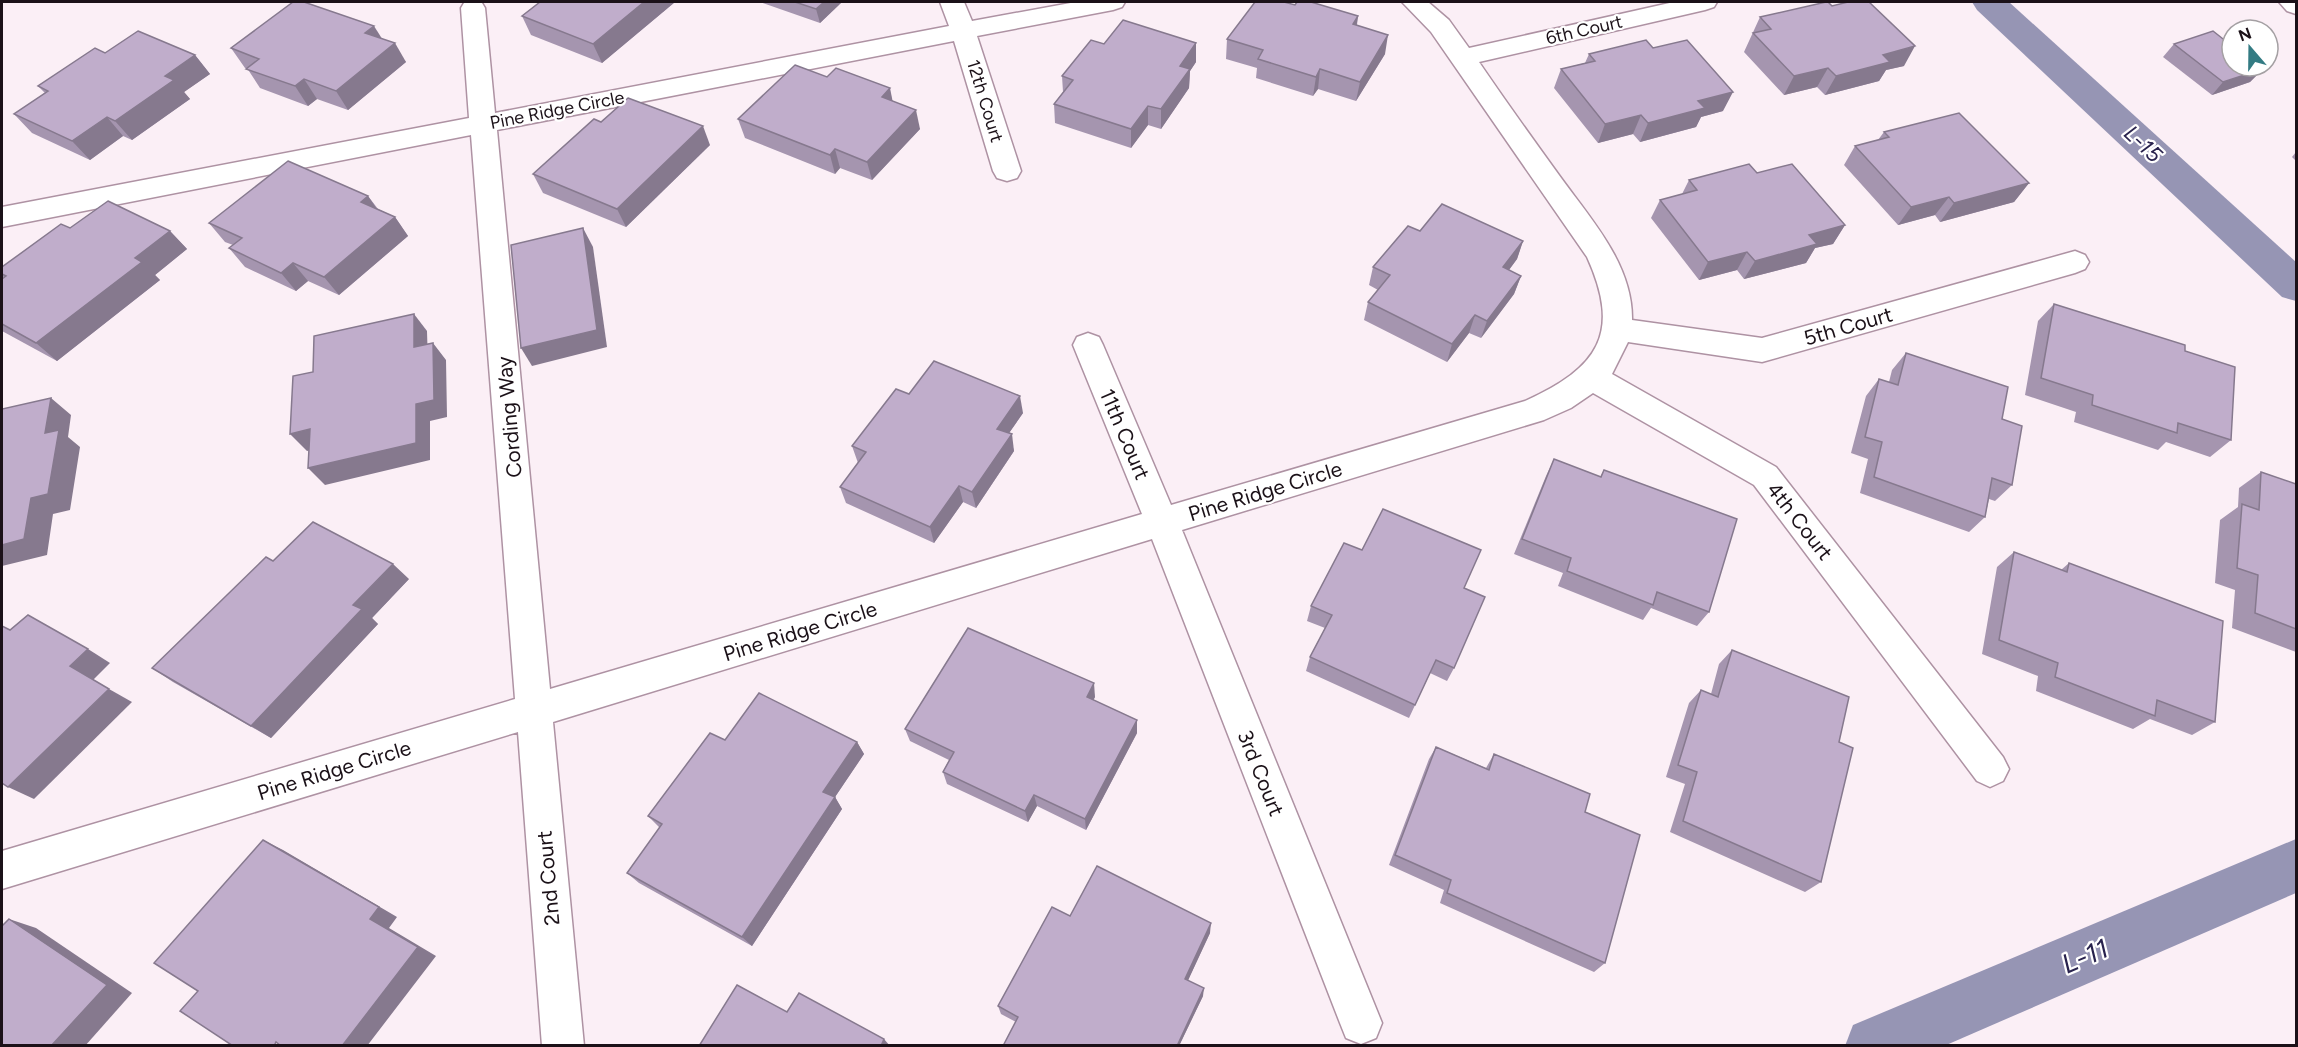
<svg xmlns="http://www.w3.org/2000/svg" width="2298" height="1047" font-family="Figtree,sans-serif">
	<rect width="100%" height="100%" fill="#fbeff6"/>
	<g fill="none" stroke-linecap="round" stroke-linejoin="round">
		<g fill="#9695b4" fill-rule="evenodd">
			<path d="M1972,2H2009L2296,262V301L2282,297L1977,10Z"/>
			<path d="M2296,839V893L1944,1046H1845L1853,1025Z"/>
		</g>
		<g stroke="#ae92a3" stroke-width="3">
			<g id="minor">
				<path d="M468,2L482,3L485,8L495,113L949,26L940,2H964L972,21L1076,2H1125L1122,7L1113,10L977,36L1021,171L1017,178L1007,181L997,178L993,171L954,41L497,130L550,689L1142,514L1073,345L1077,337L1088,333L1099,337L1103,345L1171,505L1525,401C1598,368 1622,334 1587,257L1431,32L1402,2H1428L1449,20L1469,48L1674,2H1717L1714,7L1705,10L1479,62C1504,99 1530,135 1556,171C1587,215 1633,262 1632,320L1762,338L2075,251L2085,255L2089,262L2085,269L2075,273L1762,362L1628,342L1612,374L1776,467L2003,757L2009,769L2003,781L1990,787L1977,781L1754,485L1593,393L1571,408L1544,420L1182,530L1382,1023L1376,1038L1361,1044L1346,1038L1340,1023L1152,539L553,722L584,1046H542L518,732L2,889V851L515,699L471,135L2,227V207L469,118L461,8L464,3Z"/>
				<path d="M2279,2H2296V14L2287,11Z"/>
			</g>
		</g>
		<use href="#minor" fill="#fff" fill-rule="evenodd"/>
	</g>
	<g fill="#a595af">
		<path d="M540,2H675L602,63L531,35L522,16Z"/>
		<path d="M760,2H842L820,23Z"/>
		<path d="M1295,5L1358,16L1357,25L1385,54L1356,101L1318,89L1313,96L1256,78L1257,68L1226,59L1227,39Z"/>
		<path d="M1832,6L1904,66L1886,70L1879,81L1825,95L1817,87L1784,95L1744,52L1760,17Z"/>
		<path d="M382,38L406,62L348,110L317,99L308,106L260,88L247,68H245L231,48Z"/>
		<path d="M1104,44L1196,62L1190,71L1189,88L1161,129L1148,125L1131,148L1055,123L1054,104L1063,92L1062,76Z"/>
		<path d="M2174,44L2263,69L2250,82L2212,95L2163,57Z"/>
		<path d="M1653,48L1723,111L1701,117L1696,127L1640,142L1633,134L1598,143L1554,88L1561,69L1585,63L1589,54Z"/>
		<path d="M105,53L195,55L210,74L184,92L190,99L132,140L123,136L90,160L32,133L14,114L45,93L38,86Z"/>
		<path d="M827,77L893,102L920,129L872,180L840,168L835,174L745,138L738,119Z"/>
		<path d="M1884,132L2029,183L2014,202L1940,222L1935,215L1898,225L1844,165L1855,146L1878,140Z"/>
		<path d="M710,145L626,227L543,193L533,174Z"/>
		<path d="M2296,152V161L2292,157Z"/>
		<path d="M1757,173L1845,225L1833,244L1815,248L1806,263L1744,279L1737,270L1699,280L1651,218L1660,200L1682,194L1689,180Z"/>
		<path d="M368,196L378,209L395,217L408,236L339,295L308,281L296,291L245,267L229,248L233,245L225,242L209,223Z"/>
		<path d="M70,228L170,231L187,249L155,275L160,280L57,361L2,331V279L4,278L2,276V267Z"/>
		<path d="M1420,231L1523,241L1517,259L1509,270L1521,276L1514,294L1481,338L1469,333L1447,362L1364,320L1368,302L1378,290L1369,285L1373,267Z"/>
		<path d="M2054,304L2185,351L2231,440L2210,457L2166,442L2158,450L2074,422L2076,412L2025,395L2038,321Z"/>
		<path d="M1906,353L2002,419L2012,485L1995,501L1989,499L1985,517L1969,532L1860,493L1868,459L1851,453L1866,396L1879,379L1889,382L1892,370Z"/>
		<path d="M909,394L1023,413L1009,433L1014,451L976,508L963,502L934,543L846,503L840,487L858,463L852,446Z"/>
		<path d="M1554,459L1600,477L1604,470L1709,612L1697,626L1651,608L1643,620L1558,586L1563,573L1514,554L1546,476Z"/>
		<path d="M2261,472L2296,484V652L2232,628L2235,590L2215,583L2220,520L2238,507L2239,488Z"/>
		<path d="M1362,550L1464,588L1454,668L1447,681L1430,673L1409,718L1306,671L1310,657L1325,628L1307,621L1311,606Z"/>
		<path d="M2014,552L2061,570L2069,563L2215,722L2192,735L2150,719L2133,729L2036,691L2038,676L1982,654L1997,567Z"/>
		<path d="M409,579L372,618L378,624L271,738L173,682L152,668Z"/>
		<path d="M1732,650L1839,742L1821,882L1805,892L1670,832L1685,784L1666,777L1689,703L1701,690L1711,694L1719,664Z"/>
		<path d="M1095,697L1093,700L1137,720V733L1086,830L1037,806L1028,822L947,784L943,772L949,760L910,741L905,729Z"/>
		<path d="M725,740L857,742L864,754L835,797L842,809L752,946L639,883L627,873L660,828L648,816Z"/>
		<path d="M1436,747L1486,768L1494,754L1585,812L1605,963L1594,972L1440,903L1444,890L1389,865L1429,759Z"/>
		<path d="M1070,916L1210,933L1188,980L1203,996L1179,1046H1003L1016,1022L1001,1014L998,1006Z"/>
	</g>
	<g fill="#86798e">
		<path d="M644,2H675L602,63L593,44Z"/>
		<path d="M824,2H842L820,23L816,9Z"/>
		<path d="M1358,16L1355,35L1353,24Z"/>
		<path d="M374,26L386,45L365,33Z"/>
		<path d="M1388,35L1385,54L1356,101L1360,82Z"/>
		<path d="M395,43L406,62L348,110L336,91Z"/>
		<path d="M1196,43V62L1190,71L1189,88L1161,129V109L1180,66Z"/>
		<path d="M1915,46L1904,66L1886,70L1879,81L1825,95L1836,76L1883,55Z"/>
		<path d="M195,55L210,74L184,92L190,99L132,140L115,121L165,76Z"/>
		<path d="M1828,68L1817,87L1784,95L1794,76Z"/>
		<path d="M1320,69L1318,89L1313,96L1316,77Z"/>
		<path d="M2263,69L2250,82L2212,95L2223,82Z"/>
		<path d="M304,79L317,99L308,106L295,86Z"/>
		<path d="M890,88L894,108L882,97Z"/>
		<path d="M1733,92L1723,111L1701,117L1696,127L1640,142L1648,123L1698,101Z"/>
		<path d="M1148,106V125L1131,148V129Z"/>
		<path d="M916,110L920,129L872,180L867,162Z"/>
		<path d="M1641,115L1633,134L1598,143L1605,124Z"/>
		<path d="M107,117L123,136L90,160L72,141Z"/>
		<path d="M703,126L710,145L626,227L617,209Z"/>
		<path d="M835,149L840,168L835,174L830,155Z"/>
		<path d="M2029,183L2014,202L1940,222L1954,203Z"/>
		<path d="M368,196L381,215L361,202Z"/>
		<path d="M1949,197L1935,215L1898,225L1911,207Z"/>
		<path d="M395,217L408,236L339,295L324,277Z"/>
		<path d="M1845,225L1833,244L1815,248L1806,263L1744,279L1755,261L1809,235Z"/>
		<path d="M583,228L593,247L607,347L532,366L521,348Z"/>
		<path d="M170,231L187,249L155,275L160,280L57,361L36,343L135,258Z"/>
		<path d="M1523,241L1517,259L1497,286L1503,267Z"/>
		<path d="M1747,252L1737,270L1699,280L1708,262Z"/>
		<path d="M293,263L308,281L296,291L281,273Z"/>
		<path d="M1521,276L1514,294L1481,338L1487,321Z"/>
		<path d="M414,314L427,331L428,364L414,347Z"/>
		<path d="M1475,315L1469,333L1447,362L1452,344Z"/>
		<path d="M433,343L446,360L447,417L430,421V460L325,485L308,468L416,404Z"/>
		<path d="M1020,396L1023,413L1000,446L997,429Z"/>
		<path d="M51,398L71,415L68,437L80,447L70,510L53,514L47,555L2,566V545L31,498L45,433Z"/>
		<path d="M310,429L326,446L307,451L290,434Z"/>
		<path d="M1012,434L1014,451L976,508L972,492Z"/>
		<path d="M959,486L963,502L934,543L930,527Z"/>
		<path d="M393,564L409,579L372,618L378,624L271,738L251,726L353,605Z"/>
		<path d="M88,649L110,663L93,680L70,666Z"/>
		<path d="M1094,683L1095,697L1088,711L1087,697Z"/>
		<path d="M109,689L132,702L34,799L8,787Z"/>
		<path d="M1137,720V733L1086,830L1085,819Z"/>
		<path d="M857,742L864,754L835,797L842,809L752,946L742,937L823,792Z"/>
		<path d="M1034,795L1037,806L1028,822L1025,811Z"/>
		<path d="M263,840L283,850L397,917L389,928L436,956L367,1046H342L370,919Z"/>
		<path d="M9,919L36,928L132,993L85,1046H51Z"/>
		<path d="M1211,923L1210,933L1185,987V979Z"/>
		<path d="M1204,988L1203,996L1179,1046H1177Z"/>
		<path d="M884,1039L890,1046H881Z"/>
	</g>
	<g fill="#c0adcb" stroke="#86798e" stroke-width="1.5">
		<path d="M293,2H304L374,26L365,33L395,43L336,91L304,79L295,86L246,69L259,59L231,48Z"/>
		<path d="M540,2H644L593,44L522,16Z"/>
		<path d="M795,2H824L816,9Z"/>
		<path d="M1255,2H1284L1295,5L1297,2H1311L1358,16L1353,24L1388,35L1360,82L1320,69L1316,77L1258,59L1263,50L1227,39Z"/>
		<path d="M1826,2H1828L1832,6L1848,2H1869L1915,46L1883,55L1890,62L1836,76L1828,68L1794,76L1753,33L1771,29L1760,17Z"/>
		<path d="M1123,20L1196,43L1180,66L1190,69L1161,109L1148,106L1131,129L1054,104L1073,80L1062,76L1091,40L1104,44Z"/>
		<path d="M138,31L195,55L165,76L174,80L115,121L107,117L72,141L14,114L48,91L38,86L95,48L105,53Z"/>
		<path d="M2213,31L2232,46V66H2259L2263,69L2223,82L2174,44Z"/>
		<path d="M1646,40L1653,48L1687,40L1733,92L1698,101L1705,108L1648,123L1641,115L1605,124L1561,69L1595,61L1589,54Z"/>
		<path d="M795,65L827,77L836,68L890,88L882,97L916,110L867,162L835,149L830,155L738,119Z"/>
		<path d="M628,98L703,126L617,209L533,174L594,119L601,122Z"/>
		<path d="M1959,113L2029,183L1954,203L1949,197L1911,207L1855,146L1889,137L1884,132Z"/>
		<path d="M288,161L368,196L361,202L395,217L324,277L293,263L281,273L229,248L242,238L209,223Z"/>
		<path d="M1749,164L1757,173L1792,164L1845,225L1809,235L1817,244L1755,261L1747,252L1708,262L1660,200L1697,190L1689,180Z"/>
		<path d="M108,201L170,231L135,258L142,262L36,343L2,324V279L6,276L2,274V267L61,224L70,228Z"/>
		<path d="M1442,204L1523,241L1503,267L1521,276L1487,321L1475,315L1452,344L1368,302L1390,275L1373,267L1408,226L1420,231Z"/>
		<path d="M583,228L597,330L521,348L511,245Z"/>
		<path d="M2054,304L2185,345V351L2235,367L2231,440L2178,423L2177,433L2092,405L2093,395L2041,378Z"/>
		<path d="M414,314V347L433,343L434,400L416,404V443L308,468L310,429L290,434L293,376L313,372L314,336Z"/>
		<path d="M1906,353L2008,387L2002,419L2022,426L2012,485L1992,478L1985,517L1874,477L1882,442L1865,437L1879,379L1898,385Z"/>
		<path d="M934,361L1020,396L997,429L1012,434L972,492L959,486L930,527L840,487L866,452L852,446L896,389L909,394Z"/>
		<path d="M51,398L45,433L59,430L48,494L31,498L24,539L2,545V409Z"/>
		<path d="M1554,459L1601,477L1604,470L1737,519L1709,612L1657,592L1653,605L1567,571L1571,558L1522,539Z"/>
		<path d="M2261,472L2296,484V629L2255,613L2258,575L2237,568L2242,504L2259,510Z"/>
		<path d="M1383,509L1481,550L1464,588L1485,597L1454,668L1436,660L1415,705L1310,657L1332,615L1311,606L1344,543L1362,550Z"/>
		<path d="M313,522L393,564L353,605L362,609L251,726L152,668L266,557L273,561Z"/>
		<path d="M2014,552L2067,572L2069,563L2223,621L2215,722L2157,700L2155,716L2055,677L2058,663L1999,640Z"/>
		<path d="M28,615L88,649L70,666L109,689L8,787L2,783V626L10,630Z"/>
		<path d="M968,628L1094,683L1087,697L1137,720L1085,819L1034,795L1025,811L943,772L954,752L905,729Z"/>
		<path d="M1732,650L1849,697L1839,742L1853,748L1821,882L1683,821L1697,772L1678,765L1701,690L1718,697Z"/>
		<path d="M759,693L857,742L823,792L835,797L742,937L627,873L662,824L648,816L710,733L725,740Z"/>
		<path d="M1436,747L1489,770L1494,754L1590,794L1585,812L1640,835L1605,963L1447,893L1451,880L1395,855Z"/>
		<path d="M263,840L379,907L370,919L418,947L342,1046H281L276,1042L274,1046H233L180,1011L198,991L154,963Z"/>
		<path d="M1097,866L1211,923L1185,979L1204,988L1177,1046H1003L1018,1017L998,1006L1052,907L1070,916Z"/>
		<path d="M9,919L107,985L51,1046H2V926Z"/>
		<path d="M737,985L787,1012L799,993L884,1039L881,1046H699Z"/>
	</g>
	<g text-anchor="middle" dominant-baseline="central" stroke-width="4.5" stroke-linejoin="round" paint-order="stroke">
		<g font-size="18" fill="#1b1118" stroke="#fff">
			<text transform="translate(1584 30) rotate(-13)">6th Court</text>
			<text transform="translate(985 101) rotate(73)">12th Court</text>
			<text transform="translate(557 110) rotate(-11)">Pine Ridge Circle</text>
		</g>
		<g font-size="21" fill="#1b1118" stroke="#fff">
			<text transform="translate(1848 326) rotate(-16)">5th Court</text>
			<text transform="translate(509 417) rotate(-95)">Cording Way</text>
			<text transform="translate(1125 434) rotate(67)">11th Court</text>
			<text transform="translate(1265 491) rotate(-17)">Pine Ridge Circle</text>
			<text transform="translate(1800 521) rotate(52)">4th Court</text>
			<text transform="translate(800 631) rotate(-17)">Pine Ridge Circle</text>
			<text transform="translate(334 770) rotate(-17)">Pine Ridge Circle</text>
			<text transform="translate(1261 773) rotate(68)">3rd Court</text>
			<text transform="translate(548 878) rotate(-95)">2nd Court</text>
		</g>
		<g font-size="22" font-style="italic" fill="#28224d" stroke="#fff">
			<text transform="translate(2143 144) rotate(43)">L-15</text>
		</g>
		<g font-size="27" font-style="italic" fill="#28224d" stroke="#fff">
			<text transform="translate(2085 956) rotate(-23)">L-11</text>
		</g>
	</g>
	<rect width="2298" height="1047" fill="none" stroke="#1b1118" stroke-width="6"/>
	<g transform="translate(2250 48) rotate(340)"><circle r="28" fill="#ffffff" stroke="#a4a0a3" stroke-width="1.5"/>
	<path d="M0-4.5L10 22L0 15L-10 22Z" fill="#337b83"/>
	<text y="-9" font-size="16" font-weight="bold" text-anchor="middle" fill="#1b1118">N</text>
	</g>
</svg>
